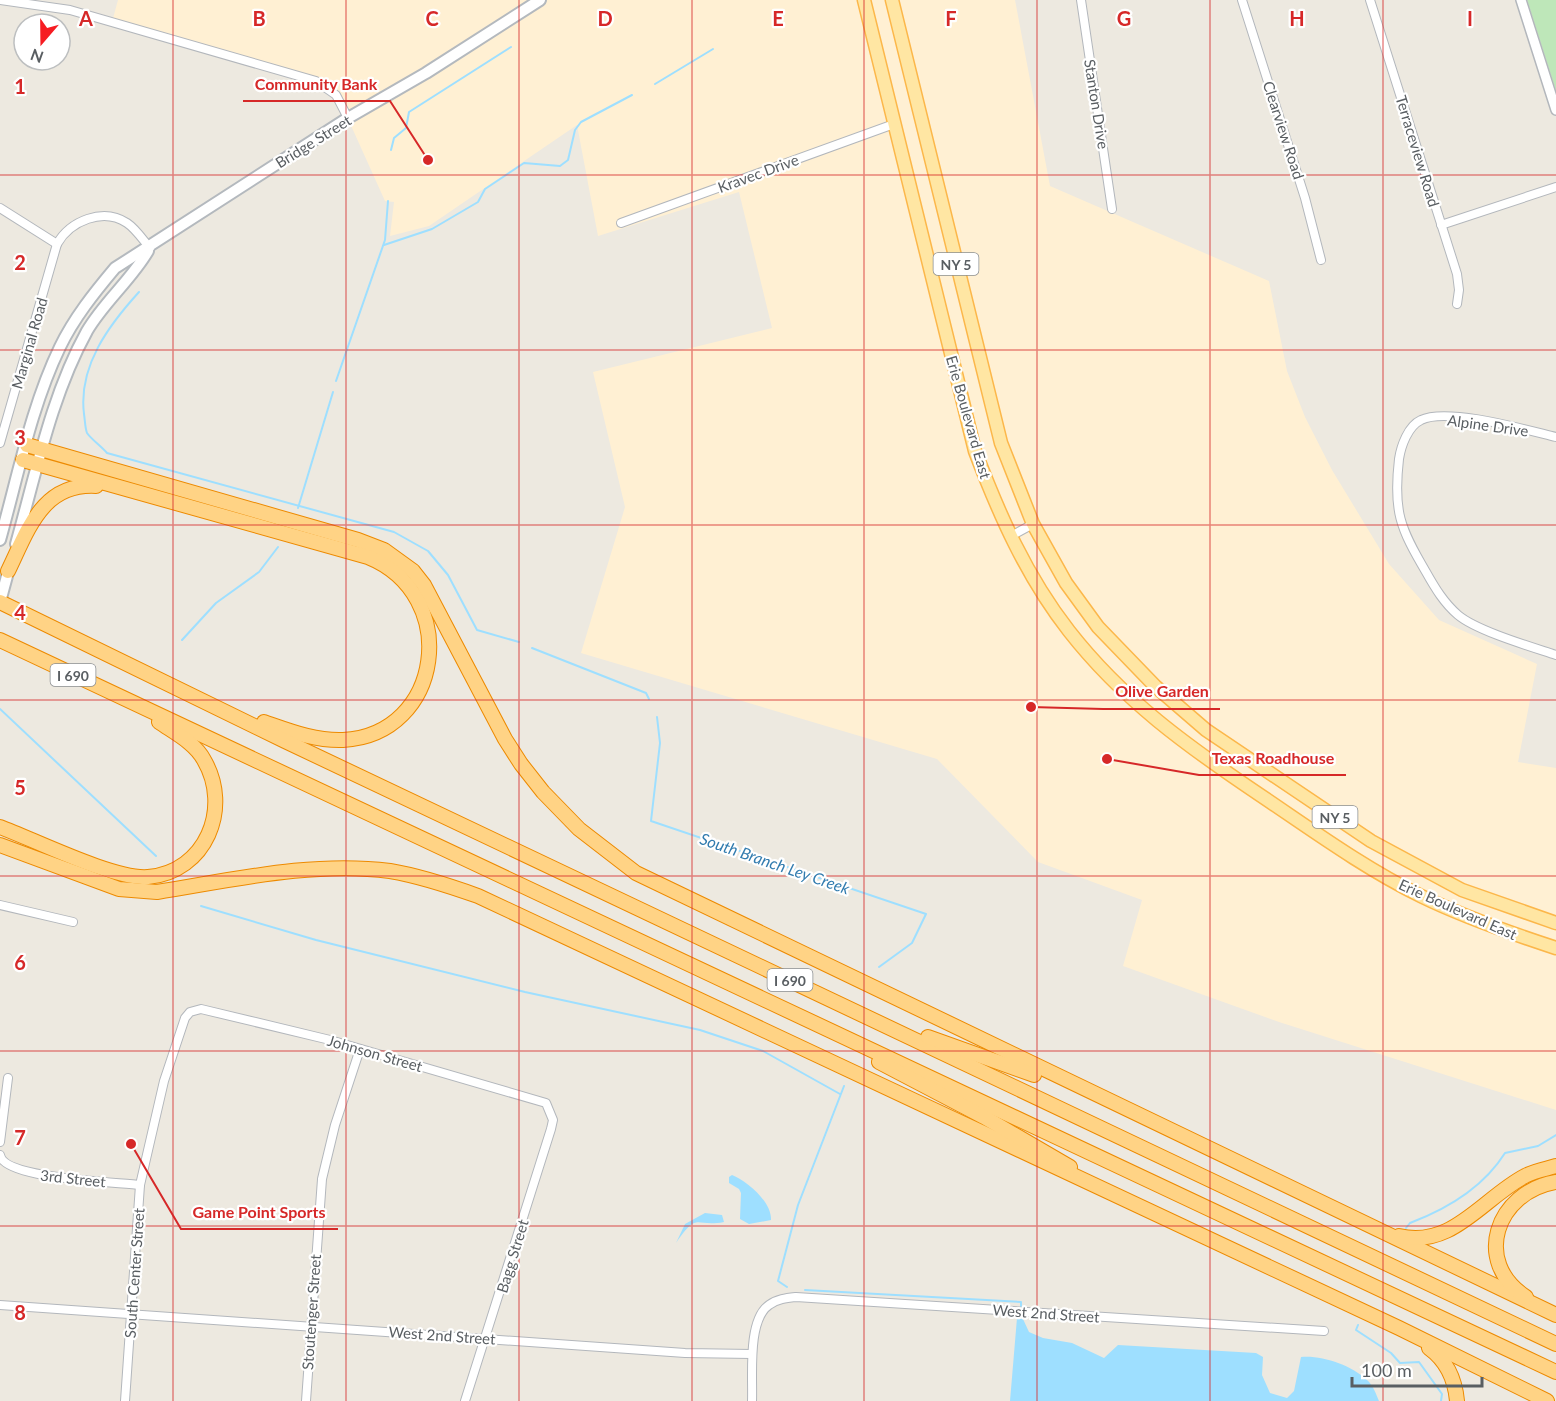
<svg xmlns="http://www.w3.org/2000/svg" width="1556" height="1401" font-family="Lato,sans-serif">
	<rect width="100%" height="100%" fill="#ede9e0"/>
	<path fill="#fff0d3" d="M118,0H1015L1050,186L1269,281L1287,371L1305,417L1332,470L1389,564L1439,620L1537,664L1518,762L1556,768V1110L1279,1022L1123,966L1142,900L1038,862L937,759L581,653L625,507L593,372L772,328L739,192L598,236L577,125L429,226L390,236L394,202L385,201L344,110L325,85L112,22Z"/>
	<path fill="#bee7b9" d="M1527,0H1556V91Z"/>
	<g fill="#9edfff">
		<path d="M732,1175C747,1181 772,1202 771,1220L749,1224L740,1219L741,1193L739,1189L729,1183V1177Z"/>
		<path d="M705,1213L722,1215L724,1222C694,1228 699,1210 676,1243L685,1224Z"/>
		<path d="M1017,1318L1023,1319L1029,1332L1043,1338L1072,1343L1104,1358L1118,1345L1256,1353L1263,1357L1262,1375L1270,1393L1287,1398L1294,1391L1301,1357C1322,1355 1351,1365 1367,1380C1373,1385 1376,1394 1379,1401H1010Z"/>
	</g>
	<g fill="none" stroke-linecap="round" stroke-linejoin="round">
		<g stroke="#9edfff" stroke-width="2">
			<path d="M655,84L713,49"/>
			<path d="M391,150L394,138L406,128L409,112L511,47"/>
			<path d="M384,245L432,229L478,202L485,189L524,163L560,166L568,160L575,130L581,122L632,95"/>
			<path d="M139,292C109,325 78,366 84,414C85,420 85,428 87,433C92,440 101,446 107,453L394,532L428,551L448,575L477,630L519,642"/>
			<path d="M336,381L385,240L388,201"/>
			<path d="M298,508L333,392"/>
			<path d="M182,640L216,603L259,572L278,547"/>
			<path d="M532,648L646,693L649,699"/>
			<path d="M0,709L156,856"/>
			<path d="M657,717L660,743L651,821L926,914L912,943L879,967"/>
			<path d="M201,906L316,940L525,992L700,1030L763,1051L840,1094"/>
			<path d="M1406,1228L1410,1223C1447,1209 1483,1188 1505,1153L1538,1146L1556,1135"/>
			<path d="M787,1287L778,1281L798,1205L844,1086"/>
			<path d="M805,1290L1021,1302V1308"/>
			<path d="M1358,1325L1356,1330L1391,1353L1400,1363L1419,1362L1442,1394L1441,1401"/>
		</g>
		<g stroke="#b3b7bc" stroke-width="10">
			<g id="minor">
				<path d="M0,0L70,10L316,81L336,95L348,118"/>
				<path d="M1081,0L1112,209"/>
				<path d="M1242,0L1305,198L1321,260"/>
				<path d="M1370,0L1457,274L1459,290L1457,304"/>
				<path d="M0,208L57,244C70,221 103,207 127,223C136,229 143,240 150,248"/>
				<path d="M621,223L894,124"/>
				<path d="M1441,225L1556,187"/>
				<path d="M1556,437C1527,430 1447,407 1421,420C1408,426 1401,446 1399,459C1393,511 1400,528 1426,572C1435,588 1444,603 1458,615C1477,631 1532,647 1556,655"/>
				<path d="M0,443L57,244"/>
				<path d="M1011,536L1033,524"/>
				<path d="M0,905L73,922"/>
				<path d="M0,1142L8,1078"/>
				<path d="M0,1155C4,1179 116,1182 140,1185"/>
				<path d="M0,1305L685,1353L752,1354"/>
				<path d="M125,1401L140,1185L164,1081L185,1018L190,1012L201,1009L330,1040L546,1103L553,1120L551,1129L465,1401"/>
				<path d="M306,1401L322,1179L335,1125L360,1049"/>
				<path d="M752,1401C753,1377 747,1320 769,1305C777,1299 787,1298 796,1297L1324,1331"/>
			</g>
		</g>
		<g stroke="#b3b7bc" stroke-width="12">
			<path id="tertiary" d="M1521,0L1556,110"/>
		</g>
		<g stroke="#b4b9be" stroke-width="14">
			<g id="secondary">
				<path d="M0,540C18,476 31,407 60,347C74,318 94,293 115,268L348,118L426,73L540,0"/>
				<path d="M16,544C36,473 51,396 87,331C104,302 131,280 148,251"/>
				<path d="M0,602L10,565"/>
			</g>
		</g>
		<g stroke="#fcb74a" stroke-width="15">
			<g id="primary">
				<path d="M864,0L975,451C999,514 1026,576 1069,631C1123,700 1187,746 1260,795C1312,830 1364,868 1421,896C1464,917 1510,933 1556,948"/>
				<path d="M892,0L1001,443L1033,524L1066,583L1098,627L1155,686L1206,730L1371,841L1462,890L1556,923"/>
			</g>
		</g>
		<g stroke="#ed8a00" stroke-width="16">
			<g id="motorway">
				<path d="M27,445L358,540L384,550L413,571L424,585L505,739L521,764L543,792L579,829L636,873L1556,1315"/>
				<path d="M23,460L368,557C462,595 443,735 343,740C315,741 290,731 264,722"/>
				<path d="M8,571C28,530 42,483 96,486"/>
				<path d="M0,602L285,741L1556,1344"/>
				<path d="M0,640L1556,1372"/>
				<path d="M0,827C35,840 115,880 148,877C206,872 232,808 204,760C195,743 175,733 159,722"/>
				<path d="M0,845L119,889L157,892C233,880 312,861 390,871C420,876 450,886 478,896L1399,1328L1547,1401"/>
				<path d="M928,1037L1034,1075"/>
				<path d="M879,1062L984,1117L1070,1167"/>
				<path d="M1399,1236C1452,1249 1483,1198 1525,1176C1534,1171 1546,1169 1556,1166"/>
				<path d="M1526,1297C1472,1262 1496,1192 1556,1182"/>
				<path d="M1429,1348C1447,1361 1455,1379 1457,1401"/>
			</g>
		</g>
		<use href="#minor" stroke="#fff" stroke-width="8"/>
		<use href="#tertiary" stroke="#fff" stroke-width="9"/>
		<use href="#secondary" stroke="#fff" stroke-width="10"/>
		<use href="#primary" stroke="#ffe6a3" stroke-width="12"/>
		<use href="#motorway" stroke="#ffd385" stroke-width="14"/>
	</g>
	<path fill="none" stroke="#d62828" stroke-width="1.5" stroke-opacity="0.55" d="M173,0V1401M346,0V1401M519,0V1401M692,0V1401M864,0V1401M1037,0V1401M1210,0V1401M1383,0V1401M0,175H1556M0,350H1556M0,525H1556M0,700H1556M0,876H1556M0,1051H1556M0,1226H1556"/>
	<g text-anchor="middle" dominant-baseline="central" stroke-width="4.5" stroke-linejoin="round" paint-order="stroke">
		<g fill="#fff" stroke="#8b8e91" stroke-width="1.5">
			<rect x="933.5" y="253" width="45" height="22" rx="4.5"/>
			<rect x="50.5" y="664" width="45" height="22" rx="4.5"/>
			<rect x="1312.5" y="806" width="45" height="22" rx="4.5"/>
			<rect x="767.5" y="969" width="45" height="22" rx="4.5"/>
		</g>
		<g font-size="14" font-weight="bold" fill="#595e62">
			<text x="956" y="264">NY 5</text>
			<text x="73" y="675">I 690</text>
			<text x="1335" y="817">NY 5</text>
			<text x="790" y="980">I 690</text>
		</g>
		<g font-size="15" fill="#595e62" stroke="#fff">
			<text transform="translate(1097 104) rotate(81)">Stanton Drive</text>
			<text transform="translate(1284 130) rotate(72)">Clearview Road</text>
			<text transform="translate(313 141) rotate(-32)">Bridge Street</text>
			<text transform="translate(1418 151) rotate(73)">Terraceview Road</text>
			<text transform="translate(758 173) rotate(-20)">Kravec Drive</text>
			<text transform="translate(29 343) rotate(-74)">Marginal Road</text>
			<text transform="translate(969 417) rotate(74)">Erie Boulevard East</text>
			<text transform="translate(1488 425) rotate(8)">Alpine Drive</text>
			<text transform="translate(1458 909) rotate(24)">Erie Boulevard East</text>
			<text transform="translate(375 1053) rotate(16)">Johnson Street</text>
			<text transform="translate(73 1178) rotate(6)">3rd Street</text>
			<text transform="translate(512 1256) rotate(-73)">Bagg Street</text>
			<text transform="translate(134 1273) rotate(-86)">South Center Street</text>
			<text transform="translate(311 1312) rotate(-86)">Stoutenger Street</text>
			<text transform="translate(1046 1313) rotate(4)">West 2nd Street</text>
			<text transform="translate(442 1335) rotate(4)">West 2nd Street</text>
		</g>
		<g font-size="16" font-style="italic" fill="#327caf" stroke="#fff">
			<text transform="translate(775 863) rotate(19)">South Branch Ley Creek</text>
		</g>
	</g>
	<g font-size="20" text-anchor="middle" font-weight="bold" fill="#d62828" stroke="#fff" stroke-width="4.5" stroke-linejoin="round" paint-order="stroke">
		<text x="86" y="26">A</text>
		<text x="259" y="26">B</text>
		<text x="432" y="26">C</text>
		<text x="605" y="26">D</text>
		<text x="778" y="26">E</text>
		<text x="951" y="26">F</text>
		<text x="1124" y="26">G</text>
		<text x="1297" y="26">H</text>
		<text x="1470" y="26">I</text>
		<text x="20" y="94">1</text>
		<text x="20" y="270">2</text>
		<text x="20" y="445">3</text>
		<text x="20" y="620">4</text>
		<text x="20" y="795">5</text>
		<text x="20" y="970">6</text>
		<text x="20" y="1145">7</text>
		<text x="20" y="1320">8</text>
	</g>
	<path fill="none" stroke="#d62828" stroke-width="2" d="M428 160L390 101H243M1031 707L1103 709H1220M1107 759L1199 775H1346M131 1144L181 1229H338"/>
	<g fill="#d62828" stroke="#fff" stroke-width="2">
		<circle cx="428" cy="160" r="6"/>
		<circle cx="1031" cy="707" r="6"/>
		<circle cx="1107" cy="759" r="6"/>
		<circle cx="131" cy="1144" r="6"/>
	</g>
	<g font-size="16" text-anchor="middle" font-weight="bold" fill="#d62828" stroke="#fff" stroke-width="4.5" stroke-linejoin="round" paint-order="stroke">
		<text x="316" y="90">Community Bank</text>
		<text x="1162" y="697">Olive Garden</text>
		<text x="1273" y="764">Texas Roadhouse</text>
		<text x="259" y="1218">Game Point Sports</text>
	</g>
	<g transform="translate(42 42) rotate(200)"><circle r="28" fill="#ffffff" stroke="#bdbfc0" stroke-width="1.5"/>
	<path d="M0-4.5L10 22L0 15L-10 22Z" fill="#f61c22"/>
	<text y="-9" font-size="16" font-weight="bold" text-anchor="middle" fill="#595e62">N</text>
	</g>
	<path d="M1352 1377v9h130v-9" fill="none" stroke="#595e62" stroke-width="3"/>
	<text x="1361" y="1377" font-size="18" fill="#595e62" stroke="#ffffff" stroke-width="4.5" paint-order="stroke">100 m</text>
</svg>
